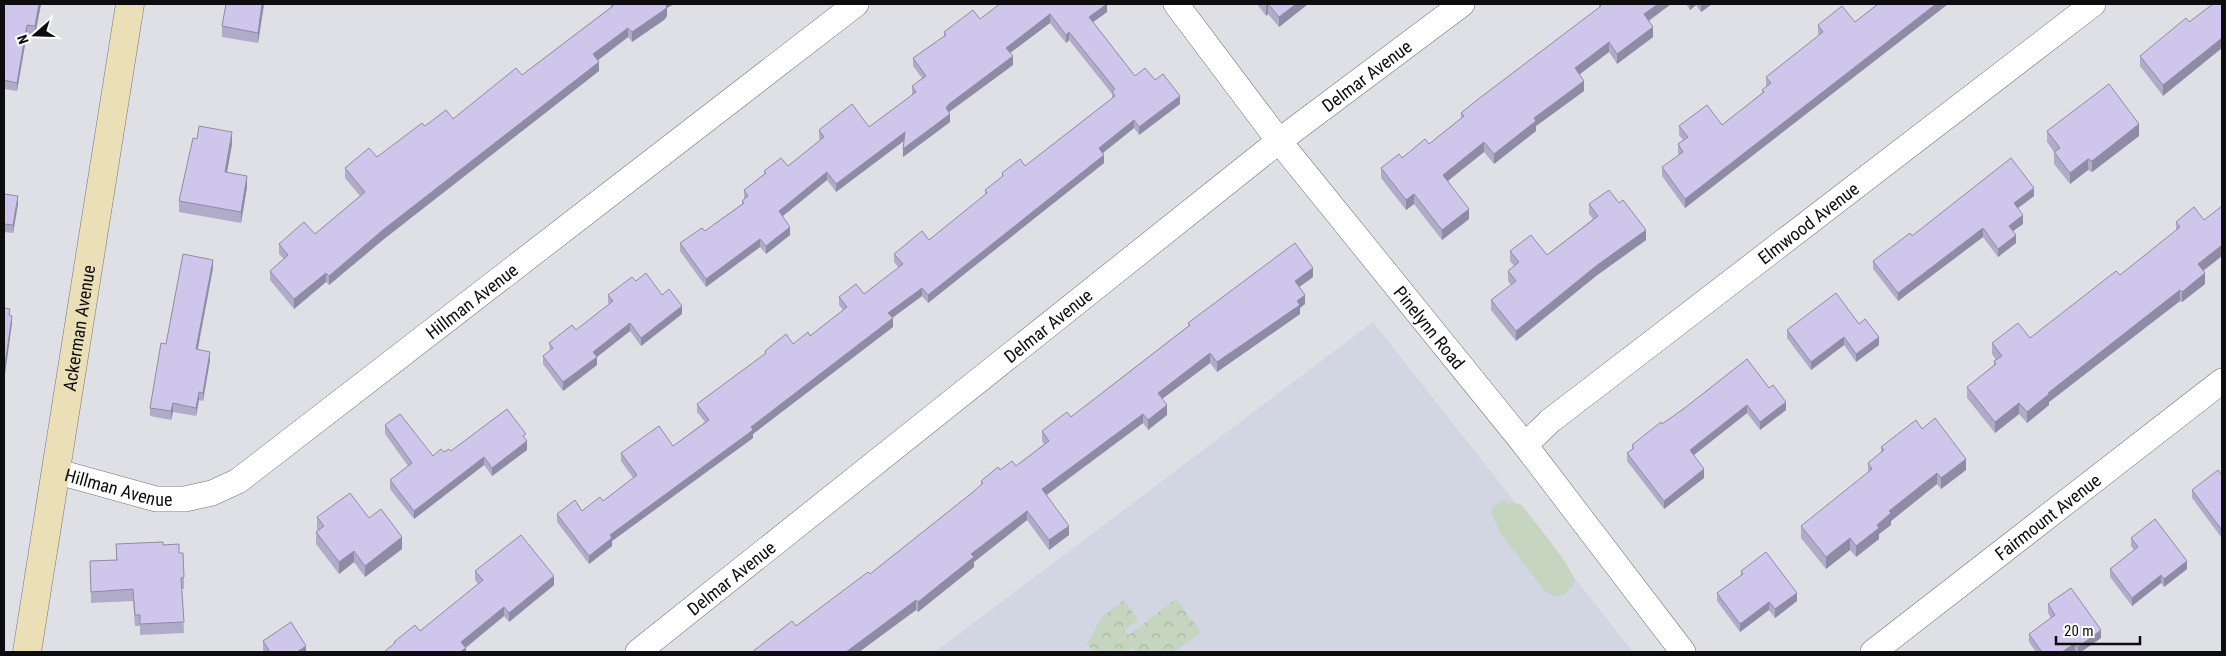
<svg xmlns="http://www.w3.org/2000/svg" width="2226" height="656" font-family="'Roboto Condensed',sans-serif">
	<defs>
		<pattern id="forest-crowns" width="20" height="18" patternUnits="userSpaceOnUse" patternTransform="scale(1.25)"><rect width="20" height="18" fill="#c5d5c0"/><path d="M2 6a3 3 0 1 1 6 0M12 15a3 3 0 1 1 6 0" fill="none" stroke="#a8b6a4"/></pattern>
	</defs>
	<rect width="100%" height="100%" fill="#dfe0e6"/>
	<path fill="#d2d5e2" d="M1373,322L1633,652H935Z"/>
	<path fill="#c5d5c0" d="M1504,499L1507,504L1514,503L1522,505L1562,557L1575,579L1574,584L1564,595L1553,596L1544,590L1501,534L1491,513L1493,507Z"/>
	<path fill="url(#forest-crowns)" d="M1176,599L1201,632L1174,652H1137L1132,647L1125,652H1094L1087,644L1103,616L1124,600L1138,620L1125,630L1129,635Z"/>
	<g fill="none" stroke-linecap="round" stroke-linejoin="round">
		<g stroke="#717277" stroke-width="26">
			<g id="street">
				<path id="s1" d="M1176,4L1279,141L1525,445L1683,652"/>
				<path id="s2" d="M1525,445L1550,421L2093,4"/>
				<path id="s3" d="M55,471L156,499H185L212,493L238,481L856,4"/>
				<path id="s4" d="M638,652L1279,141L1462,4"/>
				<path id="s5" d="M1873,652L2222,381"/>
			</g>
		</g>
		<g stroke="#717277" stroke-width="29">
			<g id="secondary">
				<path id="s6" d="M27,652L130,4"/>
			</g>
		</g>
		<use href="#street" stroke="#fff" stroke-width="25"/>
		<use href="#secondary" stroke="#ebdfb7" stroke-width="28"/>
	</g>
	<g fill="#b1abca">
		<path d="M4,4H41L35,35L27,33L17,91L4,89Z"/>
		<path d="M226,4H264L258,43L222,37V26Z"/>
		<path d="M611,4H674L667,8V16L664,20L632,42L628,37L598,60L599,71L384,239L329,285L326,282L294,309L270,280V271L284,259L279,254V244L315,234L360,196L345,178V168L377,157L425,126L453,119L522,75L611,7Z"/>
		<path d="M1257,4H1308L1279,27L1268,14L1266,16Z"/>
		<path d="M1599,4H1671L1649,21L1653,37L1617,64L1609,52L1579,74L1584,91L1536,126V131L1494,164L1484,152L1447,181L1469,219L1442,240L1414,204L1406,210L1381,178V168L1429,144L1461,118V113L1599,8Z"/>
		<path d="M1686,4H1712L1701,12L1696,5L1690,10Z"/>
		<path d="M1878,4H1948L1685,208L1662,176V167L1679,155L1678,154V144L1683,140L1679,135V126L1722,125L1762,93V90L1766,87V77L1819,35L1818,34V25L1855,22Z"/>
		<path d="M1107,12L1093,22L1135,76L1155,80L1180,104L1139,135L1134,128L1103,153L1104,163L928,303L922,296L892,318L893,327L753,434V438L612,541V546L589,564L557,522V514L582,511L603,501L633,478L621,461V453L673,446L705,422L697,412V404L765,354V351L793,344L810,336L843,310L839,305V297L864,294L899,268L894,262V254L929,240L985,195V190L1002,177V173L1025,166L1112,98V94L1069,40L1066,43L1050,23L1010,53L1013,65L949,112L950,122L903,157L904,141L836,192L827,180L783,216L790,235L766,254L760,247L706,287L680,251V243L705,231L742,204V201L744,199V190L764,174V171L788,166L820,140L819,138V130L869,127L912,95V86L922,78L913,66V58L944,36V32L980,19Z"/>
		<path d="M2189,22L2163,96L2140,66V56Z"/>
		<path d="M2047,131L2139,136L2092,172L2088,170L2070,184L2054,164V152L2047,142Z"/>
		<path d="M232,144L227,172L247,187L241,223L179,212V201Z"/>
		<path d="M4,194L18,204L13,233L4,232Z"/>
		<path d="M2034,196L2018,208L2023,224L2013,231L2016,243L1998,257L1983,237L1898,301L1873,269V261L1912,236Z"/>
		<path d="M1589,204L1646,240L1596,276L1516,341L1491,310V300L1511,285L1508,281V271L1514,266L1510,261V251L1547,255L1593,219L1589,214Z"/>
		<path d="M2194,207L2205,284L2182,302L2180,301L2049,402V405L2027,423L2019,414L1995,433L1967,398V387L1994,365V361L1996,360L1992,354V343L2030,338L2120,275L2176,231V222Z"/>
		<path d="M213,268L198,349L210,360L203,401L199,400L196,416L173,412L171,420L150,416V408L166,344Z"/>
		<path d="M1313,277L1299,287L1305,304L1300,308V314L1217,372L1210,363L1162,399L1167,415L1148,430L1143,423L1047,495L1069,535L1049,550L1027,520L974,562V567L918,612L916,610L859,652H752L796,626L870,574L973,492L981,485V481L1000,470L1016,466L1044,444L1042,441V431L1071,417L1188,326V323Z"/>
		<path d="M636,281L662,295L682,314L641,346L630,331L597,357V365L563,391L543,364V356L550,351L549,343L576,330L609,304L608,303V295Z"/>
		<path d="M1859,324L1879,345L1856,362L1844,345L1811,370L1787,338V330Z"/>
		<path d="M1747,359L1786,410L1760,430L1747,413L1694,455L1704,478L1664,509L1627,461V453L1632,449V445L1686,407Z"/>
		<path d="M385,425L433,456L451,451L526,440L527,450L492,476L484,465L414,519L390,489V480L408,466L385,434Z"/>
		<path d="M1922,429L1966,470L1941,489L1937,484L1891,521V525L1879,534V539L1856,557L1850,550L1826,569L1801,538V526L1868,473V463L1881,452V447Z"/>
		<path d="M2222,475L2221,537L2192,498V490Z"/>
		<path d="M317,517L369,518L402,549L365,577L354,562L339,574L316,544V532L318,531L317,529Z"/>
		<path d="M2131,538L2187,569L2164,587L2161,583L2132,606L2110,577V569L2134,550L2131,546Z"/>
		<path d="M116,544L163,545L179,553L184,577V589H182L184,633L140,635V626H135L133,601L91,603L90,561L116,560Z"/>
		<path d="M475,571L554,585L509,622L504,616L466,648V652L394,644V642L420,631L478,584L475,580Z"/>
		<path d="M1741,571L1797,601L1775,618L1769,610L1740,632L1717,601V593L1741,575Z"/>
		<path d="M2048,604L2101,638L2081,652H2076L2075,651L2074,652H2036L2029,642V634L2051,618L2048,613Z"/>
		<path d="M263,641L306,652H264L263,650Z"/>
	</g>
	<g fill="#908ba4">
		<path d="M39,4H41L35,35V26Z"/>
		<path d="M262,4H264L258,43V33Z"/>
		<path d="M663,4H674L667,8V16L664,20L632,42V32Z"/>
		<path d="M1107,4V12L1089,25V17Z"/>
		<path d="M1268,4V14L1266,16V6Z"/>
		<path d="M1296,4H1308L1279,27V17Z"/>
		<path d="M1658,4H1671L1644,24V14Z"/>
		<path d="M1690,4H1696V5L1690,10Z"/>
		<path d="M1701,4H1712L1701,12Z"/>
		<path d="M1936,4H1948L1685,208V199Z"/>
		<path d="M1050,14V23L1006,56V48Z"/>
		<path d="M27,25V33L17,91V83Z"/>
		<path d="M1653,27V37L1617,64V54Z"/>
		<path d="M628,28V37L593,64V54Z"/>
		<path d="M1069,32V40L1066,43V35Z"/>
		<path d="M2222,38V48L2163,96V85Z"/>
		<path d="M1609,42V52L1575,78V68Z"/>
		<path d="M1013,56V65L949,112L946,108L949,104Z"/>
		<path d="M599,62V71L384,239L329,285V276L384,229Z"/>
		<path d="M1584,81V91L1536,126V131L1494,164V154L1534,118Z"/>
		<path d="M1180,96V104L1139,135V127Z"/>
		<path d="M950,114V122L903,157V149Z"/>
		<path d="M1134,120V128L1099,156V148Z"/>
		<path d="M2139,124V136L2092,172V161Z"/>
		<path d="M232,132V144L225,183V172Z"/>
		<path d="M905,132V140L836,192V184Z"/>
		<path d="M1484,142V152L1443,185V175Z"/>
		<path d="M1104,155V163L928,303V295Z"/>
		<path d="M2088,159V170L2070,184V173Z"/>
		<path d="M827,172V180L779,219V211Z"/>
		<path d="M247,176V187L241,223V212Z"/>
		<path d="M2034,188V196L2014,211V203Z"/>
		<path d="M1414,194V204L1406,210V200Z"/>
		<path d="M18,196V204L13,233V225Z"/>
		<path d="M1469,209V219L1442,240V230Z"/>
		<path d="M2023,215V224L2009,234V226Z"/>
		<path d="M790,227V235L766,254V246Z"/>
		<path d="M1983,228V237L1898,301V293Z"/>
		<path d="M1646,230V240L1596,276L1516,341V331L1596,266Z"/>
		<path d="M2016,235V243L1998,257V249Z"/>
		<path d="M760,239V247L706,287V279Z"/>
		<path d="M2222,245V256L2198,275V264Z"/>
		<path d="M213,260V268L196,357V349Z"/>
		<path d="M1313,268V277L1295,290V281Z"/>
		<path d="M326,273V282L294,309V299Z"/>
		<path d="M2205,273V284L2182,302V292Z"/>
		<path d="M922,288V296L888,321V313Z"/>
		<path d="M2180,290V301L2049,402V405L2027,423V412L2048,393Z"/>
		<path d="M1305,295V304L1300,308V314L1217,372V362Z"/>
		<path d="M682,306V314L641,346V338Z"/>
		<path d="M12,316V324L4,381V372Z"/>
		<path d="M893,318V327L753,434V438L612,541V546L589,564V556L610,535Z"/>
		<path d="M630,323V331L593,360V352Z"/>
		<path d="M1844,337V345L1811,370V362Z"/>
		<path d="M1879,337V345L1856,362V354Z"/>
		<path d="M210,352V360L203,401V393Z"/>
		<path d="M1210,353V363L1158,402V393Z"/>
		<path d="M597,357V365L563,391V382Z"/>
		<path d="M199,392V400L196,416V408Z"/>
		<path d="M1786,402V410L1760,430V422Z"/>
		<path d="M173,403V412L171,420V411Z"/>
		<path d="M2019,403V414L1995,433V422Z"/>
		<path d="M1167,405V415L1148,430V420Z"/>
		<path d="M1747,405V413L1690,458V450Z"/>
		<path d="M1143,414V423L1042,498V489Z"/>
		<path d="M527,441V450L492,476V468Z"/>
		<path d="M484,457V465L414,519V511Z"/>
		<path d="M1966,459V470L1941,489V478Z"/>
		<path d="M1704,469V478L1664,509V501Z"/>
		<path d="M1937,473V484L1891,521V525L1879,534V539L1856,557V546L1889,511Z"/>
		<path d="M1027,511V520L974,562V567L918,612V602L971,554Z"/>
		<path d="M1069,526V535L1049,550V540Z"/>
		<path d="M402,537V549L365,577V566Z"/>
		<path d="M1850,538V550L1826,569V557Z"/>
		<path d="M354,551V562L339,574V562Z"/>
		<path d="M2187,561V569L2164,587V579Z"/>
		<path d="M2161,575V583L2132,606V598Z"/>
		<path d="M554,576V585L509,622V613Z"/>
		<path d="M1797,593V601L1775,618V609Z"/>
		<path d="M916,600V610L859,652H846Z"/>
		<path d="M1769,602V610L1740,632V624Z"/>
		<path d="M504,607V616L461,651V642Z"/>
		<path d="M2101,630V638L2081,652H2078V647Z"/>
		<path d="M2075,643V651L2074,652H2062Z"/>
		<path d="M306,646V652H297Z"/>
		<path d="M466,648V652H460Z"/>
	</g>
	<g fill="#cec7eb" stroke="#908ba4">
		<path d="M4,4H39L35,26L27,25L17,83L4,80Z"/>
		<path d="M226,4H262L258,33L222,26Z"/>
		<path d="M612,4H665L667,7L664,10L632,32L628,28L593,54L599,62L384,229L329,276L326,273L294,299L270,271L288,255L279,244L304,222L315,234L365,192L345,168L369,148L377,157L422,123L425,126L446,110L453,119L516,68L522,75L613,6Z"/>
		<path d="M1000,4H1107L1089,17L1135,76L1145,68L1155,80L1163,74L1180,96L1139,127L1134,120L1099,148L1104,155L928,295L922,288L888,313L893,318L751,427L753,430L610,535L612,538L589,556L557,514L575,500L582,511L600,497L603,501L637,475L621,453L659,426L673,446L709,420L697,404L766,353L765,351L786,334L793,344L808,332L810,336L847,307L839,297L856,284L864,294L903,264L894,254L922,231L929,240L987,193L985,190L1003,176L1002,173L1020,159L1025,166L1115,96L1112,92L1115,89L1069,32L1066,35L1050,14L1006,48L1013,56L949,104L946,108L950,114L903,149L905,132L836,184L827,172L779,211L790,227L766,246L760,239L706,279L680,243L702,228L705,231L744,203L742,201L748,196L744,190L766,173L764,171L781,158L788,166L824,137L819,130L852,104L869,127L916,92L912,86L926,76L913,58L946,35L944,32L973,10L980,19Z"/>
		<path d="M1268,4H1296L1279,17Z"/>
		<path d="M1599,4H1658L1644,14L1653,27L1617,54L1609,42L1575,68L1584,81L1534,118L1536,121L1494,154L1484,142L1443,175L1469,209L1442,230L1414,194L1406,200L1381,168L1399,154L1402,158L1425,139L1429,144L1464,116L1461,113L1477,100L1601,6Z"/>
		<path d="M1878,4H1936L1685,199L1662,167L1683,152L1678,144L1688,137L1679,126L1707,105L1722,125L1764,92L1762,90L1771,83L1766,77L1823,32L1818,25L1842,6L1855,22Z"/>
		<path d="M2213,4H2222V38L2163,85L2140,56L2186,18L2189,22Z"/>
		<path d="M2109,84L2139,124L2092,161L2088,159L2070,173L2054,152L2060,148L2047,131Z"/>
		<path d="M199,126L232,132L225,172L247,176L241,212L179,201L193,138L197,139Z"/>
		<path d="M2011,158L2034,188L2014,203L2023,215L2009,226L2016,235L1998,249L1983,228L1898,293L1873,261L1910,233L1912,236Z"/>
		<path d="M1609,190L1619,203L1623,200L1646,230L1596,266L1516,331L1491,300L1516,281L1508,271L1519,262L1510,251L1531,235L1547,255L1598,216L1589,204Z"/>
		<path d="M4,194L18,196L13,225L4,224Z"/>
		<path d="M2222,206V245L2198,264L2205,273L2182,292L2180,290L2048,393L2049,394L2027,412L2019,403L1995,422L1967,387L1996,364L1994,361L2002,356L1992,343L2018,323L2030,338L2116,271L2120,275L2180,227L2176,222L2194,207L2204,220Z"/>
		<path d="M1295,243L1313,268L1295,281L1305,295L1297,301L1300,305L1217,362L1210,353L1158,393L1167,405L1148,420L1143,414L1042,489L1069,526L1049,540L1027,511L971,554L974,557L918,602L916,600L846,652H752L792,621L796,626L868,572L870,574L973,492L983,483L981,481L998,467L1000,470L1012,461L1016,466L1049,441L1042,431L1067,412L1071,417L1190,325L1188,323Z"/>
		<path d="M183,254L213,260L196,349L210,352L203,393L199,392L196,408L173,403L171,411L150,408L161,343L166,344Z"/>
		<path d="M646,273L662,295L669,289L682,306L641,338L630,323L593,352L597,357L563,382L543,356L553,348L549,343L572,325L576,330L613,301L608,295L632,277L636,281Z"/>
		<path d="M1836,293L1859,324L1865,319L1879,337L1856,354L1844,337L1811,362L1787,330Z"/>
		<path d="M4,308L10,309L9,315L12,316L4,372Z"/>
		<path d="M1747,359L1769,388L1773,385L1786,402L1760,422L1747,405L1690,450L1704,469L1664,501L1627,453L1634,448L1632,445L1661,422L1662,424L1686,407Z"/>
		<path d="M507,409L526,434L523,436L527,441L492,468L484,457L414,511L390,480L412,463L385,425L400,414L433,456L441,449L444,452L449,449L451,451Z"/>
		<path d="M1935,418L1966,459L1941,478L1937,473L1889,511L1891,513L1877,525L1879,528L1856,546L1850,538L1826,557L1801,526L1872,469L1868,463L1884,450L1881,447L1916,420L1922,429Z"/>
		<path d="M2218,470L2222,475V529H2221L2192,490Z"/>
		<path d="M350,493L369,518L381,509L402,537L365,566L354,551L339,562L316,532L324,526L317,517Z"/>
		<path d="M2155,519L2187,561L2164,579L2161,575L2132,598L2110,569L2138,547L2131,538Z"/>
		<path d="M521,535L554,576L509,613L504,607L461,642L466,648L460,652H384L395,643L394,642L415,625L420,631L483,580L475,571Z"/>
		<path d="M163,542V545L179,544V553H183L184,577L181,578L184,622L140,624V615H135L133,589L91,592L90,561L117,560L116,544Z"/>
		<path d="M1766,552L1797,593L1775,609L1769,602L1740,624L1717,593L1743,574L1741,571Z"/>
		<path d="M2071,588L2101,630L2078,647L2075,643L2062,652H2042L2029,634L2055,615L2048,604Z"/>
		<path d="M291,622L306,646L297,652H270L263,641Z"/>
	</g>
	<g text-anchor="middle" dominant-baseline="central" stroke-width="5" stroke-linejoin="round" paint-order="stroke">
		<g font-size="18" fill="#0d0d0f" stroke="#fff">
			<text stroke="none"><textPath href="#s4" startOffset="929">Delmar Avenue</textPath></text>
			<text stroke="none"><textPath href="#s2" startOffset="360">Elmwood Avenue</textPath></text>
			<text stroke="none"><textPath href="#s3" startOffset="485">Hillman Avenue</textPath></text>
			<text stroke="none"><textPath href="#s4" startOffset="524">Delmar Avenue</textPath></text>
			<text stroke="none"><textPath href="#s1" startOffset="411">Pinelynn Road</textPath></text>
			<text stroke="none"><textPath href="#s6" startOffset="328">Ackerman Avenue</textPath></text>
			<text stroke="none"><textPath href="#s3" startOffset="66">Hillman Avenue</textPath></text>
			<text stroke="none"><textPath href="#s5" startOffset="221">Fairmount Avenue</textPath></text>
			<text stroke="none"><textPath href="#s4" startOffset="119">Delmar Avenue</textPath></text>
		</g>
	</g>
	<rect width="2226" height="656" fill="none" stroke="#0d0d0f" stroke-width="10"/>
	<g transform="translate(35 35) rotate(250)" stroke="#ffffff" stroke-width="4" paint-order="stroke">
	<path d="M0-4L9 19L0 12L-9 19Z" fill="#0d0d0f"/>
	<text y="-8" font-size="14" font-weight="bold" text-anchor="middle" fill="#0d0d0f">N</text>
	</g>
	<path d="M2056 636v8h84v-8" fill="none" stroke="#0d0d0f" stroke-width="2.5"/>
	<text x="2064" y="636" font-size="15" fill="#0d0d0f" stroke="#ffffff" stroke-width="4" paint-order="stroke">20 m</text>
</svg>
